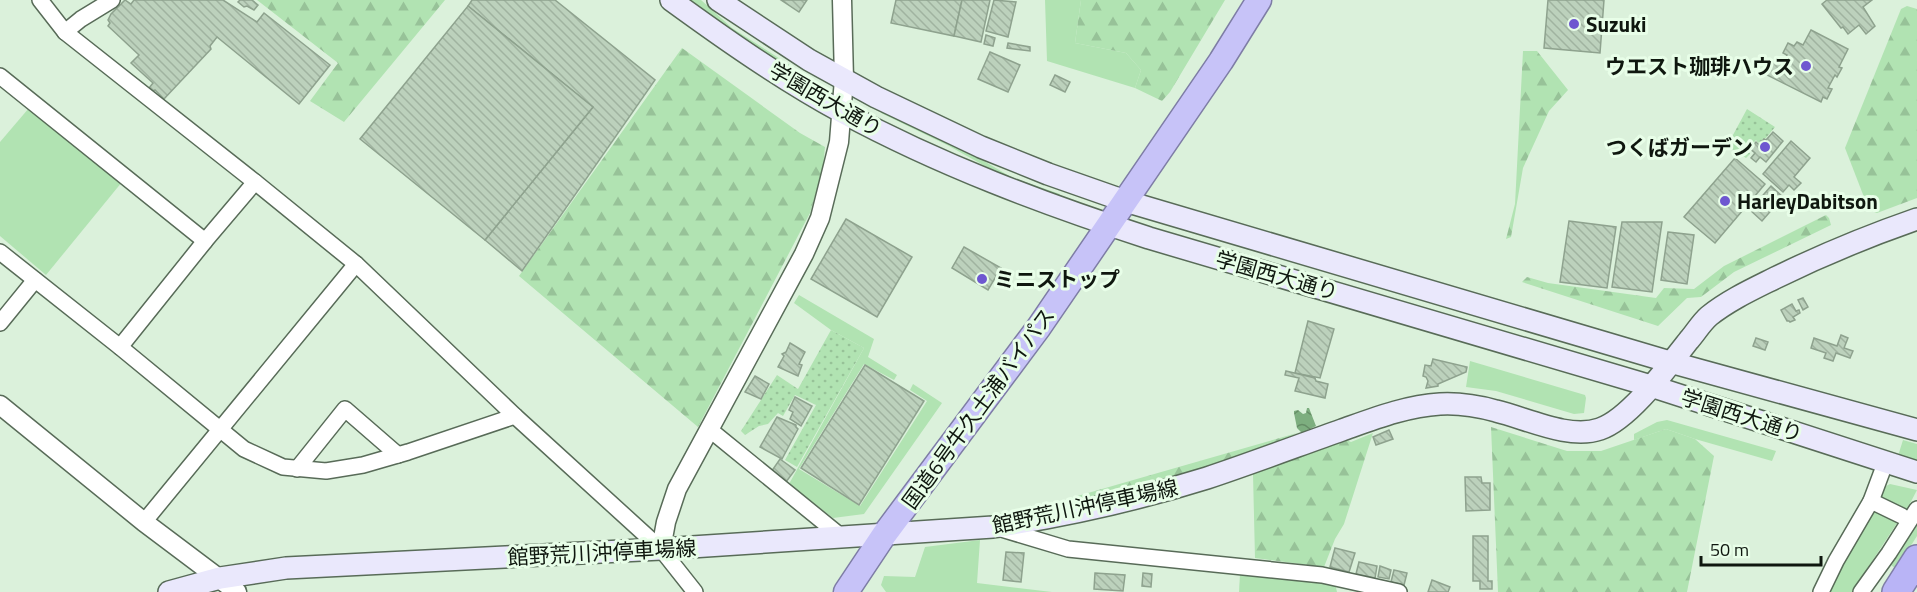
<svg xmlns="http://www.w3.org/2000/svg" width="1917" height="592" font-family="'Titillium Web','Noto Sans JP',sans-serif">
	<defs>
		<pattern id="forest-firs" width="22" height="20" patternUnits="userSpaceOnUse" patternTransform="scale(1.5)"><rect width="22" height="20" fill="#b1e3b2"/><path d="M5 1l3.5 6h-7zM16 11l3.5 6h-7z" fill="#97c298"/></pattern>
		<pattern id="garden-dots" width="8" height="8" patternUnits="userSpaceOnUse" patternTransform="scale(1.5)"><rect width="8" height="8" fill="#b1e3b2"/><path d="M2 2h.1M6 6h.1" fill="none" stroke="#97c298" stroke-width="1.8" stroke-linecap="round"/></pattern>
		<pattern id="water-waves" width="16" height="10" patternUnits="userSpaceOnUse" patternTransform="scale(1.5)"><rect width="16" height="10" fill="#7dae7f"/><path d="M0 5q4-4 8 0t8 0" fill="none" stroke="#658d66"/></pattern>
		<pattern id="building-back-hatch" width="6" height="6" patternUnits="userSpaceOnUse" patternTransform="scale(1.5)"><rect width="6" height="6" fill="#bcd1bc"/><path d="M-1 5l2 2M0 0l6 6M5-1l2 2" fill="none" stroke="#a0b3a0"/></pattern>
	</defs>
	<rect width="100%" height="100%" fill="#dbf1db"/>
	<g fill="#b1e3b2">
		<path d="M688,0H701L732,28L791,66L789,71Z"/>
		<path d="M1045,0H1081L1075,43L1126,53L1141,70L1135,88L1047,61Z"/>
		<path d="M29,108L122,182L46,275L0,236V142Z"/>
		<path d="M882,109L950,141L1011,177L1060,194L1058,197L1010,180L949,146L881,113Z"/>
		<path d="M799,295L874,339L868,357L897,375L894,380L864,364L799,469L860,506L927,401L910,390L913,384L942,403L864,514L833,518L789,484L864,348L831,330L794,303Z"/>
		<path d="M1470,361L1585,395L1586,398L1584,413L1574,414L1496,391L1466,387Z"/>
		<path d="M1667,420L1776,451L1772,461L1695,439L1666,429L1634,440V434L1657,422Z"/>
		<path d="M1903,440L1917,444V462L1898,456Z"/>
		<path d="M1890,484L1917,490L1906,511L1881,497C1881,490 1883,487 1890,484Z"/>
		<path d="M1880,509L1899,520L1852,592H1828L1869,513Z"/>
		<path d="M1917,522V536L1896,569L1891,565Z"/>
		<path d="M980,540L977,583L1052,592H886L881,585L884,576L915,577L925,547Z"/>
		<path d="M1240,574L1335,583L1337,592H1239Z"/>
	</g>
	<g fill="url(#forest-firs)">
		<path d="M257,0H445L344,122L310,101L338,63Z"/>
		<path d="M1081,0H1225L1170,92L1162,101L1135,88L1141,70L1126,53L1075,43Z"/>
		<path d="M1907,6L1917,9V198L1877,213L1869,210L1845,148L1901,9Z"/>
		<path d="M682,48L800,133L825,147L823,168L810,213L698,427L519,276Z"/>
		<path d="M1523,51H1537L1568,90L1549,111L1523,168L1511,237L1506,239L1515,204Z"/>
		<path d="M1826,215L1829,218L1831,225L1734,272L1701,297L1687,298L1658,326L1522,282L1527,277L1548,283L1656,298L1664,288L1694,289L1724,266Z"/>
		<path d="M1491,427L1567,451H1601L1666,429L1695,439L1714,456L1687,592H1498Z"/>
		<path d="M1297,433L1249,455L1071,506L1067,499Z"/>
		<path d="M1373,433L1344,524L1335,539L1324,567L1255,558L1253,474L1344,439L1351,442Z"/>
	</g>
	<g fill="url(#garden-dots)">
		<path d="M1747,109L1775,127L1766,138L1758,143L1756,140L1748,150L1750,154L1746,158L1727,146Z"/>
		<path d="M831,330L864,348L797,467L785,460L816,405L795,395L783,416L778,413L768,424L759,426L745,435L741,431L777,375L798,389Z"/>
	</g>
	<path fill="url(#water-waves)" d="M1307,408H1309L1316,426L1302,433L1297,428L1294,413V411L1298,410L1303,414L1306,413Z"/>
	<g fill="url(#building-back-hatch)" stroke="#8ea28e" stroke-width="1.5">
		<path d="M125,0L131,4L134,0H223L257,22L264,13L330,65L299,104L217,37L210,46L211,49L164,99L155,90L153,91L149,88L153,83L131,63L139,55L108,26L110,23L108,20L111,14Z"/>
		<path d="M240,0H252L258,5L254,10L247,6L244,7L238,2Z"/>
		<path d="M472,0H555L655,80L522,271L485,240L593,107L468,6Z"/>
		<path d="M781,0H807L799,12Z"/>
		<path d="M896,0H962L954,36L891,23Z"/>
		<path d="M962,0H990L981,42L954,36Z"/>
		<path d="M994,0L1016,2L1008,37L986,31Z"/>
		<path d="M1548,0H1604L1600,53L1544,48Z"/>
		<path d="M1827,0H1872L1863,7L1875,26L1866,34L1859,25L1848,34L1843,27L1841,28L1822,4Z"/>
		<path d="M468,6L593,107L485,240L360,139Z"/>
		<path d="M1811,30L1848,49L1839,67L1842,68L1837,77L1835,75L1828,88L1832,89L1827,99L1823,97L1821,102L1767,75L1774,61L1782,64L1787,55L1783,53L1788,43L1794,46L1797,42L1803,45Z"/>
		<path d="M986,35L995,38L993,46L984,44Z"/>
		<path d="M1008,43L1030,47V51L1007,48Z"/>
		<path d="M990,52L1020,65L1008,92L978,79Z"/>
		<path d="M1055,75L1070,82L1065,92L1050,85Z"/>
		<path d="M1773,132L1783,141L1766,162L1760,157L1756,162L1751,158L1755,153L1750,149L1756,142L1759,145L1764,139L1766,140Z"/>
		<path d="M1791,141L1810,158L1794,177L1801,183L1794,190L1789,185L1783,192L1763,174Z"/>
		<path d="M1735,158L1765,184L1715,243L1684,217Z"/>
		<path d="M1771,186L1783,197L1762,221L1750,210Z"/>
		<path d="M846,219L912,257L877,317L811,279Z"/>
		<path d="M1569,221L1616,227L1607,288L1560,282Z"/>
		<path d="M1622,222H1662L1652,292L1612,287Z"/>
		<path d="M1668,232L1694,235L1687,284L1661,280Z"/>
		<path d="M964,247L1001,268L988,290L952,268Z"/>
		<path d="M1803,298L1808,307L1803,310L1798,300Z"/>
		<path d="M1792,304L1796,311L1799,310L1800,313L1793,317L1795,320L1790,322L1789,321H1787L1781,310Z"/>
		<path d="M1308,321L1334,329L1320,378L1295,373Z"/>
		<path d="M1841,335L1848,338L1844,348L1853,351L1850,358L1836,353L1833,361L1824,358L1826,353L1811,348L1814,338L1837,346Z"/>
		<path d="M1756,338L1768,342L1765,350L1753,346Z"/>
		<path d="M790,343L805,352L799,364L802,365L798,376L778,367L784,356L782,354L786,352Z"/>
		<path d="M1433,359L1467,367L1466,372L1438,384V386L1426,388L1428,381L1426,377L1423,376L1425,365L1431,366Z"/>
		<path d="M865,365L924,401L859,505L801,468Z"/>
		<path d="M1286,371L1315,378L1316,381L1328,384L1325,398L1295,391L1299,378L1285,375Z"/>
		<path d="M755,376L769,384L761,399L745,392Z"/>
		<path d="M795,397L812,406L801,426L790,419L793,412L789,410Z"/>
		<path d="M777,417L796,425V427L798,429L782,459L760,447Z"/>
		<path d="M1389,430L1393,439L1376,445L1373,437Z"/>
		<path d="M780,459L795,470L786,482L771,472Z"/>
		<path d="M1465,477H1481L1482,483H1490V510L1466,511Z"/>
		<path d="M1473,536H1488V581H1492V589H1480V581H1473Z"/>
		<path d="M1335,548L1355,553L1349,572L1330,567Z"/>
		<path d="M1006,552L1024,553L1021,582L1003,580Z"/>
		<path d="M1359,562L1377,566L1375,578L1356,574Z"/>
		<path d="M1380,566L1391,570L1389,579L1378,577Z"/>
		<path d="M1394,570L1407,573L1404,585L1391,582Z"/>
		<path d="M1095,573L1125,575L1123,591L1094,589Z"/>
		<path d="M1143,573L1152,574L1151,587L1142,586Z"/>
		<path d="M1432,580L1450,587L1448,592H1428Z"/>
	</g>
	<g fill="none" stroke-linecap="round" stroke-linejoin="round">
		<g stroke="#586b58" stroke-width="18">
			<g id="minor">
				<path d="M40,0L65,32L255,182L356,264L515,416L661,549L695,592"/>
				<path d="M65,32L81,19L112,0"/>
				<path d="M0,76L205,241"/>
				<path d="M0,252L120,347L244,449L283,467L326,471L363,465L408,452L515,416"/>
				<path d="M0,323L35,280"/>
				<path d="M120,347L205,241L255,182"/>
				<path d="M709,429L843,538"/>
				<path d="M297,469L345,409L398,455"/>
				<path d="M1871,501L1902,516"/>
				<path d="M144,522L356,264"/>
				<path d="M998,528L1068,549L1322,575L1399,592"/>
				<path d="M1821,592L1836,561L1871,501L1886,461"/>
				<path d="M1861,592L1889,553L1917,509"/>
			</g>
		</g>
		<g stroke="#586b58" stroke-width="21">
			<g id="tertiary">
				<path d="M0,405L144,522L237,592"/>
				<path d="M661,549L666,522L677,489L804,254L820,218L839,142L844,79L842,0"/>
			</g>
		</g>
		<g stroke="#586b58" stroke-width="24">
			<g id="secondary">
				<path d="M671,0C726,40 783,80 842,112C940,165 1044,204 1149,238L1651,386L1917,472"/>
				<path d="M718,0L809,60L876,97L981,147L1048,174L1125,201L1670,362L1917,430"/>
				<path d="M169,592L220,578L286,568L661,549L993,527C1065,516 1137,500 1207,478C1252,463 1297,446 1342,430C1373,419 1406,406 1440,404C1458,403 1478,406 1496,411C1526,418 1569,440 1600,429C1630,419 1669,365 1689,340C1696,332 1701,323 1709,316C1729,300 1753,289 1775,278C1822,255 1868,236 1917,219"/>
			</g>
		</g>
		<g stroke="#7e7da5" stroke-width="27">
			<path id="trunk" d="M846,592L884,535L1039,327L1221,61L1259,0"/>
		</g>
		<g stroke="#7e7da5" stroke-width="30">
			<path id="motorway" d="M1896,592L1917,559"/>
		</g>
		<use href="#minor" stroke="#fff" stroke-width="15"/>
		<use href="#tertiary" stroke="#fff" stroke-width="18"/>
		<use href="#secondary" stroke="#eae8fc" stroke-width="21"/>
		<use href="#trunk" stroke="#c7c3f8" stroke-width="24"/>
		<use href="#motorway" stroke="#b9b4f6" stroke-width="27"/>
	</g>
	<g fill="#6e57d0" stroke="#e8fee8" stroke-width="2">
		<circle cx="1574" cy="24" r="6"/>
		<circle cx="1806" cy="66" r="6"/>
		<circle cx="1765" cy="147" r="6"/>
		<circle cx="1725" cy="201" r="6"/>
		<circle cx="982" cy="279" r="6"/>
	</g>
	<g text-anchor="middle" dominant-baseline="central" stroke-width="6" stroke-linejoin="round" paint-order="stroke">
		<g font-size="21" font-weight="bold" fill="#0f170f" stroke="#e8fee8" text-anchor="start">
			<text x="1586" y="24">Suzuki</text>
			<text x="1794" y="66" text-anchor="end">ウエスト珈琲ハウス</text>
			<text x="1753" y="147" text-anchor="end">つくばガーデン</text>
			<text x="1737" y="201">HarleyDabitson</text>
			<text x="994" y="279">ミニストップ</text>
		</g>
		<g font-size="21" fill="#0f170f" stroke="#e8fee8">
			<text transform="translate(826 99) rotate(30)">学園西大通り</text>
			<text transform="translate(1277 275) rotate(16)">学園西大通り</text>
			<text transform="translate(978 408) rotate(-54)">国道6号牛久土浦バイパス</text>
			<text transform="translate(1742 415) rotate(18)">学園西大通り</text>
			<text transform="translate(1085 506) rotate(-12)">館野荒川沖停車場線</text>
			<text transform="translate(602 552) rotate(-3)">館野荒川沖停車場線</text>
		</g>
	</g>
	<path d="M1701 556v9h120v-9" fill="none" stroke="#0f170f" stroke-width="3"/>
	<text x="1710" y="556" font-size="18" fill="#0f170f" stroke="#e8fee8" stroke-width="4.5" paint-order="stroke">50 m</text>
</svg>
